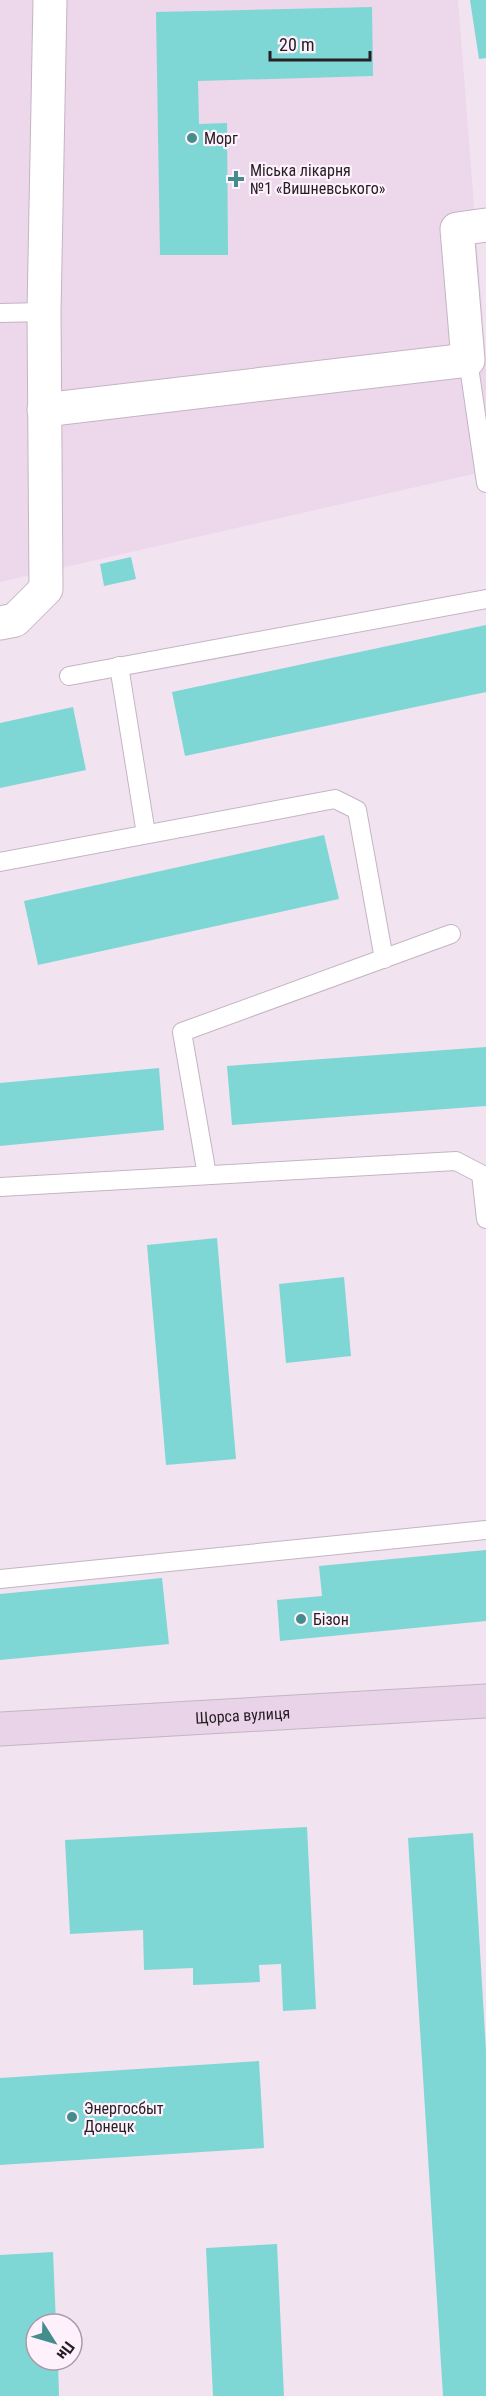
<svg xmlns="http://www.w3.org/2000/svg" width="486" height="2396" font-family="'Roboto Condensed',sans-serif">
	<rect width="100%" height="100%" fill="#f2e3f0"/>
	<path fill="#edd7ea" d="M0,0H458L486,359V471L0,582Z"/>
	<g fill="#7ed7d5">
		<path d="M470,0H486V58L479,59Z"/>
		<path d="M372,7L373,76L198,81L199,124L227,123L228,255H160L156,12Z"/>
		<path d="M131,557L136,579L104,586L100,564Z"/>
		<path d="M486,625V692L185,756L172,692Z"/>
		<path d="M73,707L86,770L0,788V723Z"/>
		<path d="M324,835L339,899L38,965L24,901Z"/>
		<path d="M486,1047V1106L232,1125L227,1066Z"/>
		<path d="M159,1068L164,1130L0,1146V1083Z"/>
		<path d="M217,1238L236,1459L166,1465L147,1245Z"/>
		<path d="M344,1277L351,1356L286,1363L279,1284Z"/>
		<path d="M486,1550V1621L280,1641L277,1600L322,1596L319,1566Z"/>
		<path d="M162,1578L169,1644L0,1660V1594Z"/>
		<path d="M307,1827L316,2009L283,2011L281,1964L259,1965L260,1982L193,1985V1968L144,1970L143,1930L70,1934L65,1840Z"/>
		<path d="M473,1833L486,2051V2396H443L408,1838Z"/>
		<path d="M259,2061L264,2148L0,2165V2078Z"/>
		<path d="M277,2244L284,2396H213L206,2248Z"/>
		<path d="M53,2252L56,2324H36V2360H58L59,2396H0V2255Z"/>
	</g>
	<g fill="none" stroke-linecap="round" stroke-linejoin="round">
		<g stroke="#c4b5c2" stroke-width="20">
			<g id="lane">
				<path d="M0,313L44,312"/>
				<path d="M468,360L486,483"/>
				<path d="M119,666L146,834"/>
				<path d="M69,676L486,599"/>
				<path d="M0,862L335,799L357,810L384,959"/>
				<path d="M207,1175L182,1032L451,934"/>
				<path d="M0,1187L456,1161L481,1174L486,1219"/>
				<path d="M0,1579L486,1530"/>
			</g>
		</g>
		<g stroke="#c4b5c2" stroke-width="35">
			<g id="street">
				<path d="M44,410L468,360L457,229L486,225"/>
				<path d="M0,623L15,620L46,589L44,312L50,0"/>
			</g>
		</g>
		<g stroke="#c4b5c2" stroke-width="35">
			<g id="secondary">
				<path id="s1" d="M0,1729L486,1701"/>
			</g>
		</g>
		<use href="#lane" stroke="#fff" stroke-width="18"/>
		<use href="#street" stroke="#fff" stroke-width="33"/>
		<use href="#secondary" stroke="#e9d3e8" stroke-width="33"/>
	</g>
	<g fill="#458d8c" stroke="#fef1fc" stroke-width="2">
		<circle cx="192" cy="138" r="6"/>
		<path d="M233 170h6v6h6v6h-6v6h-6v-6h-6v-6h6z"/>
		<circle cx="301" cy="1619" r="6"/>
		<circle cx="72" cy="2117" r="6"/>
	</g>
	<g text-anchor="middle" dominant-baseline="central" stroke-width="4.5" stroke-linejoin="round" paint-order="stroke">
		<g font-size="16" fill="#262025" stroke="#fef1fc" text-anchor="start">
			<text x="204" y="138">Морг</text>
			<text x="250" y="170">Міська лікарня<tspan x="250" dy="18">№1 «Вишневського»</tspan></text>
			<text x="313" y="1619">Бізон</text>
			<text x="84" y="2108">Энергосбыт<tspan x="84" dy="18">Донецк</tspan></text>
		</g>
		<g font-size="16" fill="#262025" stroke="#fef1fc">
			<text stroke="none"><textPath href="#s1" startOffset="243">Щорса вулиця</textPath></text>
		</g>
	</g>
	<g transform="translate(54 2342) rotate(127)"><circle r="28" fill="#fef1fc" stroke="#a89da6" stroke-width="1.5"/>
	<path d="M0-4.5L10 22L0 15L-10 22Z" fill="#458d8c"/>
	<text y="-9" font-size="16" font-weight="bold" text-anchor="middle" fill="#262025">Пн</text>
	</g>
	<path d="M270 51v9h100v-9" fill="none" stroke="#262025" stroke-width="3"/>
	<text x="279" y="51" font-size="18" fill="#262025" stroke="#fef1fc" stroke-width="4.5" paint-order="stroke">20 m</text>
</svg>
